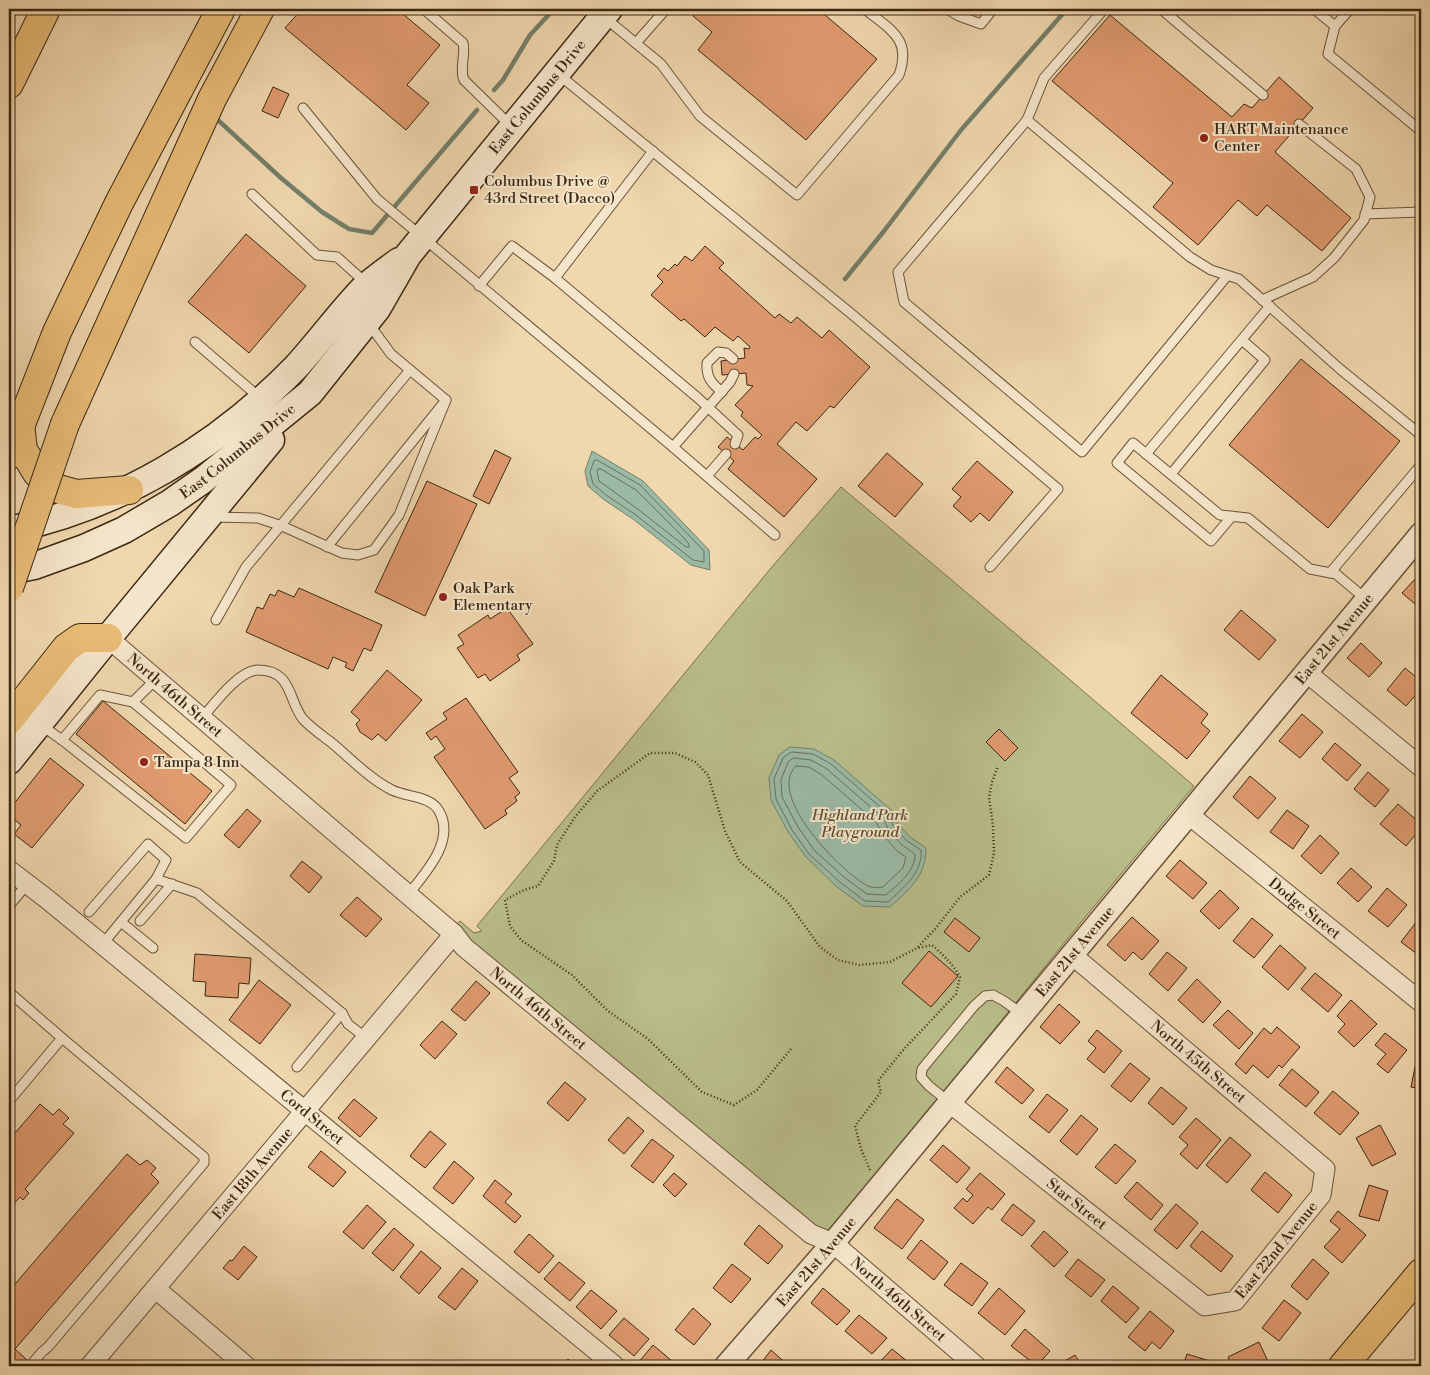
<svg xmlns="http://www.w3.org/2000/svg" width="1430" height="1375" font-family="'Libre Bodoni',serif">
	<rect width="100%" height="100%" fill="#f0d7ae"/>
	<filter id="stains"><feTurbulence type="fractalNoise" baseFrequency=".004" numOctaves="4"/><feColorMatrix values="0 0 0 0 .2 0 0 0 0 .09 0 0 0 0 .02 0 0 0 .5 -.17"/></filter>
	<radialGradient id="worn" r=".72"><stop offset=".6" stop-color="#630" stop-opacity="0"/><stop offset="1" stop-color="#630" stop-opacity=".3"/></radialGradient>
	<path fill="#b9be8b" stroke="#7a724e" d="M841,487L1055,667L1194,786L1082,921L829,1233L815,1227L470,941L466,933L456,925L460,921L474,933L482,931L477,926L771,568Z"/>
	<g fill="#9bbaa5" stroke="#747f6a">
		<path d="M592,451L643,481L709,550L710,570L691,565L633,519L603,499L588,486L585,471Z"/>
		<path d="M790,747L814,749L834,760L891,810L898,824L910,837L926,848C926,877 909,889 890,907L863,906L837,887L806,857L788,832L771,800L769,778L779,755Z"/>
	</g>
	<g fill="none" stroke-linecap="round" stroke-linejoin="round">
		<g stroke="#6a705c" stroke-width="1">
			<path d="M597,460L640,485L704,551V562L693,560L636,515L606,495L593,484L590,472L594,461Z"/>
			<path d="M598,469H601L636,490L683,537L689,544V547H686L639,510L599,481L597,472Z"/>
			<path d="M792,752L813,754L831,764L887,813L894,827L907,841L921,850C923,873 903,888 888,902L865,901L841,883L809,854L792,830L776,799L774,779L783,758Z"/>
			<path d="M794,758L811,760L827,769L882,817L890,832L902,845L915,854C916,871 897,885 886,895L867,894L845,878L814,850L798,827L782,797L781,780L788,762Z"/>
			<path d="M796,766L809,767L822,775L876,822L884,836L897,851L906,857L903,868L883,887C879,888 872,888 868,886C842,873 765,795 796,766Z"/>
		</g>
		<g stroke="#747f6a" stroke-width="4.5">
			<path d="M494,90L503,80L530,35L554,9"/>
			<path d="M219,121L281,178L322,212L349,229L372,233L477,110"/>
			<path d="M845,279L884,231L961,130L1067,9"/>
		</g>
	</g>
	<g fill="#e09b6f" stroke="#3a2712">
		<path d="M302,9H397L440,45L407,85L429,103L406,130L285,28Z"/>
		<path d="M700,9H818L877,59L806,140L698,50L712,32L693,16Z"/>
		<path d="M1110,15L1232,117L1244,104L1252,108L1279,77L1313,108L1275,152L1351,218L1322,251L1267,205L1257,216L1238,200L1198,245L1153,207L1173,183L1052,81Z"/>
		<path d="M273,87L289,94L278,118L262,111Z"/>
		<path d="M246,234L306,286L249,353L188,302Z"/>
		<path d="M705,246L724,263L719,268L775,318L779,314L791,323L797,317L822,338L829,330L870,367L834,408L830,406L807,431L796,422L777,444L817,479L784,517L728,469L734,461L718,447L727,437L743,450L755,437L758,439L762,435L741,416L743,412L735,405L753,386L747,385L746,373L722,375L721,361L745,358L744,348L749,349L750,347L738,336L733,341L715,327L705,337L684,319L681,321L651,295L663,282L657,276L664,268L668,271L675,264L677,266L685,256L692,261Z"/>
		<path d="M1301,359L1400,441L1328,528L1229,445Z"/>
		<path d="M495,450L511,458L489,504L473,496Z"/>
		<path d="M887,453L923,484L895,517L858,486Z"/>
		<path d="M977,461L1013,492L989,521L980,513L971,522L953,506L961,497L952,489Z"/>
		<path d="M427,481L477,504L425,616L375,592Z"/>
		<path d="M1416,578L1421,583V609L1402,593Z"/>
		<path d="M299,588L382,625L371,651L364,648L353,671L345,667L347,663L333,657L328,669L246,632L257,607L263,609L270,594L275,596L278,590L294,597Z"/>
		<path d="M507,608L533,644L517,655L520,660L490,681L485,674L478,678L457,648L464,644L458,635L488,615L490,619Z"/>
		<path d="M1241,610L1276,640L1259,660L1224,630Z"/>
		<path d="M1361,643L1382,663L1369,677L1347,658Z"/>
		<path d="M1405,668L1421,681V689L1406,706L1387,690Z"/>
		<path d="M387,670L422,700L386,741L378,734L372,740L360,732L356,724L360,720L351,712Z"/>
		<path d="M1161,675L1208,714L1201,723L1210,731L1187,759L1131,713Z"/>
		<path d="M466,698L518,772L509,778L520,793L515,797L517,801L505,810L507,814L485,829L434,757L445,749L436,736L431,740L426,733L447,719L443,713Z"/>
		<path d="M103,701L212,791L185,824L76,734Z"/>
		<path d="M1302,714L1323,732L1300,758L1279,741Z"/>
		<path d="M999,729L1018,748L1005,761L986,742Z"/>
		<path d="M1335,743L1361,765L1347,781L1322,759Z"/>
		<path d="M50,758L84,785L32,848L14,834L21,825L9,815V810Z"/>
		<path d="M1368,772L1389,790L1375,807L1354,789Z"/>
		<path d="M1250,776L1276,798L1258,819L1233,797Z"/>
		<path d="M1398,804L1421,824V828L1406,846L1380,824Z"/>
		<path d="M247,809L261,821L239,848L224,835Z"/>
		<path d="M1287,810L1309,826L1293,849L1270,832Z"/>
		<path d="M1320,835L1339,853L1321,874L1301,856Z"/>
		<path d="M1180,860L1207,883L1193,899L1166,876Z"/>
		<path d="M302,861L322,877L309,893L290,876Z"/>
		<path d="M1351,868L1372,887L1358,902L1337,883Z"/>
		<path d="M1387,888L1407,905L1388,927L1368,911Z"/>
		<path d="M1220,890L1239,908L1219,929L1200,911Z"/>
		<path d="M357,897L382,919L366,937L340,915Z"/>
		<path d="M1132,917L1159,941L1142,960L1133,952L1125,961L1107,945Z"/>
		<path d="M955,918L980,938L969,952L944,932Z"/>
		<path d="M1252,918L1273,935L1254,958L1233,941Z"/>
		<path d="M1417,921L1421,924V957L1401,942Z"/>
		<path d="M1280,945L1306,968L1288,990L1262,967Z"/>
		<path d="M929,951L958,976L931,1007L902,983Z"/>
		<path d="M1167,952L1187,968L1168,991L1149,974Z"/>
		<path d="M195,954L251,958L249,984L239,983L238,998L205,996L206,982L193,981Z"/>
		<path d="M1315,973L1342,995L1328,1012L1301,989Z"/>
		<path d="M1197,979L1221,1002L1203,1023L1178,1000Z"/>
		<path d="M259,980L291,1005L260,1044L229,1020Z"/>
		<path d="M476,981L490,993L465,1021L451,1010Z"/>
		<path d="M1351,1000L1377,1024L1354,1047L1338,1032L1345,1024L1337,1016Z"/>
		<path d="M1059,1004L1080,1022L1060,1044L1040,1027Z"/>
		<path d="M1228,1010L1253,1033L1239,1049L1213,1025Z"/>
		<path d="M442,1021L457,1034L435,1059L420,1045Z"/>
		<path d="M1277,1027L1300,1047L1282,1068L1279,1065L1268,1078L1253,1065L1246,1074L1235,1064L1264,1028L1271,1034Z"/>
		<path d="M1097,1030L1122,1051L1104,1073L1087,1059L1096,1048L1088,1041Z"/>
		<path d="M1385,1033L1407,1050L1388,1073L1377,1064L1386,1054L1375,1045Z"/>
		<path d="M1130,1063L1150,1079L1131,1102L1111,1086Z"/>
		<path d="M1007,1067L1034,1090L1022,1104L995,1082Z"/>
		<path d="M1415,1067L1421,1068V1089L1411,1087Z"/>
		<path d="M1292,1069L1319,1092L1306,1107L1279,1085Z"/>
		<path d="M565,1082L586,1099L568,1121L547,1103Z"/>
		<path d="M1161,1087L1187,1108L1173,1125L1148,1103Z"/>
		<path d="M1333,1091L1359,1113L1340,1135L1314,1113Z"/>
		<path d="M1047,1094L1068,1110L1049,1133L1029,1117Z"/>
		<path d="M354,1099L377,1118L360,1137L338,1118Z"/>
		<path d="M40,1104L53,1115L59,1109L69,1118L63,1124L74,1133L25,1189L29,1193L23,1200L20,1197L9,1209V1140Z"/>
		<path d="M1081,1115L1098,1129L1077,1155L1060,1141Z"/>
		<path d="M628,1117L644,1131L624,1154L608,1140Z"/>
		<path d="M1196,1118L1221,1140L1197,1169L1180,1154L1188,1145L1179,1137Z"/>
		<path d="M1380,1125L1396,1154L1372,1166L1356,1138Z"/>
		<path d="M430,1131L446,1144L425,1168L410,1156Z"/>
		<path d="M1230,1137L1251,1155L1227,1183L1206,1165Z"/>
		<path d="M652,1139L674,1156L653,1183L631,1166Z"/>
		<path d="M1115,1144L1136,1161L1116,1184L1095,1167Z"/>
		<path d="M943,1145L970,1168L957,1183L930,1160Z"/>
		<path d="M321,1151L346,1172L333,1187L308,1167Z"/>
		<path d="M127,1154L140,1165L147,1160L156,1168L151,1174L159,1182L15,1349L27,1360L21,1366H9V1291Z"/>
		<path d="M454,1161L474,1178L453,1204L433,1188Z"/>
		<path d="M1265,1172L1292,1195L1278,1213L1251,1190Z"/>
		<path d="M674,1173L687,1184L675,1197L663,1185Z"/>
		<path d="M980,1173L1005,1194L992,1210L988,1207L973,1224L954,1208L963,1198L967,1202L973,1195L966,1189Z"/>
		<path d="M495,1180L512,1194L505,1202L521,1216L515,1223L483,1196Z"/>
		<path d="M1137,1182L1163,1205L1151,1220L1124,1197Z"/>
		<path d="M1369,1185L1388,1191L1379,1221L1359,1216Z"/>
		<path d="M897,1199L924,1220L902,1249L874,1228Z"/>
		<path d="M1013,1204L1035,1221L1022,1236L1001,1220Z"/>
		<path d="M1176,1204L1198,1223L1177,1249L1154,1230Z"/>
		<path d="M367,1205L386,1222L363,1249L343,1232Z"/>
		<path d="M1338,1211L1366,1235L1342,1263L1324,1247L1340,1229L1330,1221Z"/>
		<path d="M759,1225L783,1246L768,1264L744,1244Z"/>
		<path d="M394,1228L414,1245L393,1271L372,1253Z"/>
		<path d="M1044,1231L1068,1252L1054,1267L1031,1246Z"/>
		<path d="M1202,1231L1233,1256L1221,1272L1190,1246Z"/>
		<path d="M529,1234L554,1256L539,1273L514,1252Z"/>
		<path d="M921,1240L948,1262L934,1280L907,1258Z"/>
		<path d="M244,1246L257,1257L238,1280L223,1268L230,1260L232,1261Z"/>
		<path d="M421,1251L441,1268L419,1294L400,1277Z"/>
		<path d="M1078,1259L1105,1280L1091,1297L1065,1276Z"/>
		<path d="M1313,1259L1329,1273L1307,1300L1291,1286Z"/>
		<path d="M559,1262L585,1283L570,1301L544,1279Z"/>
		<path d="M961,1263L988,1283L972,1306L944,1285Z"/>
		<path d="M732,1264L751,1279L731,1303L713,1288Z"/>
		<path d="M462,1268L478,1281L455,1310L438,1297Z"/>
		<path d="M1113,1286L1139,1308L1126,1323L1101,1301Z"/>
		<path d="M823,1288L850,1311L837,1325L811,1303Z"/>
		<path d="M999,1288L1025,1311L1005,1335L978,1313Z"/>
		<path d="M591,1290L617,1311L601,1329L576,1307Z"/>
		<path d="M1284,1300L1301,1313L1279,1341L1262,1328Z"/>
		<path d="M693,1308L711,1324L694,1345L675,1330Z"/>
		<path d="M1150,1311L1174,1331L1160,1349L1152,1342L1145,1351L1128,1337Z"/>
		<path d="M859,1315L887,1338L872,1354L845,1331Z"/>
		<path d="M624,1318L649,1339L634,1356L609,1335Z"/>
		<path d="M1025,1329L1050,1351L1037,1366L1011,1346Z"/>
		<path d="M1259,1342L1270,1366H1232L1228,1357Z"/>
		<path d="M653,1345L678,1366H642L638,1363Z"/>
		<path d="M892,1349L913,1366H881L878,1364Z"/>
		<path d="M771,1350L789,1366H759Z"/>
		<path d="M1187,1354L1210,1361L1208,1366H1183Z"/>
		<path d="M1075,1355L1082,1366H1056Z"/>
		<path d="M568,1359L576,1366H562Z"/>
	</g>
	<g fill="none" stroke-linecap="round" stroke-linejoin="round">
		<g stroke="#685339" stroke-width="11">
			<g id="service">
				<path d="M947,9L959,16L981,24L993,9"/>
				<path d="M1161,9L1263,95"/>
				<path d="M1314,9L1335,26L1350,9"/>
				<path d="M425,10L463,43C466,55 459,69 464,80L510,125"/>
				<path d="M604,17L661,64L700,116L797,195L899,75C912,38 890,30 865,9"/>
				<path d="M1335,26L1328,54L1421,131"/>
				<path d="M636,43L666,9"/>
				<path d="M558,74L854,316L1058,489L990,567"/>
				<path d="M303,108L377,199L673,447L730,382L734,374"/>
				<path d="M1027,120L1044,78L1104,9"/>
				<path d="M653,151L555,278L698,398L738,435L735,444"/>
				<path d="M252,194L317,255L337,257L366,283"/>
				<path d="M1365,214L1421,212"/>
				<path d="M1227,276L1082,452L904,302L898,272L1027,120L1190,257L1211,270L1239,279L1340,369L1421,435"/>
				<path d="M479,286L512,246L555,278"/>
				<path d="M1262,300L1313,277L1334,258L1364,220L1370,197L1356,169L1299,124"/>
				<path d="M195,342L260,398"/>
				<path d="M722,392C711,383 706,377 707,363L718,352L726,353L733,359"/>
				<path d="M673,447L775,535"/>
				<path d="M1146,454L1270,306"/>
				<path d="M1171,474L1265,360L1242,340"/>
				<path d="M707,476L726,454"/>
				<path d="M1232,516L1211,541L1117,463L1133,443L1220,515L1248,518L1310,569L1336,574L1367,600"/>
				<path d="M214,517L258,518L282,526L342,553L358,555L374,550L399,515L446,400"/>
				<path d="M327,547L446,400L391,354L369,324"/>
				<path d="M1330,573L1421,465"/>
				<path d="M216,620L246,567L410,370"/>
				<path d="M202,718C214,704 239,670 258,670C293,670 288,701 303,719C311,728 323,736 332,743C351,759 370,779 392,790C406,797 431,796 439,811C456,841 425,873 408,895"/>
				<path d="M41,725L62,740L100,695L133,702L156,679"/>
				<path d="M62,740L186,838L231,785L133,702"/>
				<path d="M9,906L27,884"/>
				<path d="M89,912L148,844L166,860L156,879"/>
				<path d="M140,921L172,884"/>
				<path d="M121,922L153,948"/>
				<path d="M102,945L156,879L197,893L342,1013L348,1024L366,1038"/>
				<path d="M9,992L62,1038"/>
				<path d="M297,1067L342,1013"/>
				<path d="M9,1101L62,1038L204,1157V1163L48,1347L42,1352L30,1366"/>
				<path d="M949,1102L929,1086L921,1077L922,1069L974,1006L985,996L993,995L1004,1001L1022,1014"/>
			</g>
		</g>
		<g stroke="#685339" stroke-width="21">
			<g id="minor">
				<path id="s1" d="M108,638L454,934L464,947L811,1234L833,1243L976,1366"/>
				<path d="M1306,672L1421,767"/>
				<path id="s2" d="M1188,814L1421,1002"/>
				<path id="s3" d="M9,870L47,899L615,1366"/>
				<path id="s4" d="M950,1103L1205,1306L1235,1301L1321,1195L1325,1169L1071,954"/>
				<path d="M156,1289L246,1366"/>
				<path id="s5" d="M90,1366L454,934"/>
			</g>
		</g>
		<g stroke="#685339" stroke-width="25">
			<g id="tertiary">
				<path id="s6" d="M726,1366L833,1243L1421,534"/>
			</g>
		</g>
		<g stroke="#3a2712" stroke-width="29">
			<g id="secondary">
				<path d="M9,530C119,507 218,447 296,367C319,342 339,314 363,289C374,279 387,270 399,261"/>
				<path id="s7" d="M9,571L34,566L84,548L124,530L170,503L203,480L310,393L377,309L408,255L609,9"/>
				<path d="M9,761L108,638L271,440"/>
			</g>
		</g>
		<g stroke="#3a2712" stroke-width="30">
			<path id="primary" d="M1343,1366L1421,1273"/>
		</g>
		<g stroke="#3a2712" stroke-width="30">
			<g id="motorway">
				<path d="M9,84L46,9"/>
				<path d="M20,424L23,450L37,473L55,488L76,494L129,490"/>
				<path d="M65,424L212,99L260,9"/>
				<path d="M9,455L57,332L119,203L221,9"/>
				<path d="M9,720L66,648L80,638H108"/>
			</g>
		</g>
		<g stroke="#3a2712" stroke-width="2.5" stroke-dasharray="1 2.5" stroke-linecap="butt">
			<path d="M791,1049L757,1090L734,1105L702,1092L648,1039L608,1011L572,975L521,940L510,926L505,900L524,890L538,886L554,861L557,845L575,817L597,791L650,753H675L695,762L708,775L725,831L740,862L787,901L820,947L838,960L859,965L890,962L917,948L936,928L960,897L989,875L994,853L993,826L989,798L992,782L998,766"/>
			<path d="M870,1170L861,1149L855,1126L881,1092L878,1081L904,1049L956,994L960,977C953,964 943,955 932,945L918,948"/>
		</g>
		<use href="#service" stroke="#f5e5ca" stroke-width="9"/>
		<use href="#minor" stroke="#f5e5ca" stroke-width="19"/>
		<use href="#tertiary" stroke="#f5e5ca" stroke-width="22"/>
		<use href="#secondary" stroke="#f5e5ca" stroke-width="26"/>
		<use href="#primary" stroke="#e8bc77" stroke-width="28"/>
		<use href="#motorway" stroke="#e8bc77" stroke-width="28"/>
		<g stroke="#3a2712" stroke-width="30" stroke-linecap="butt">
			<path id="motorway-bridge" d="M9,588L65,424"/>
		</g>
		<use href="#motorway-bridge" stroke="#e8bc77" stroke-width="28"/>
	</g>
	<g fill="#8f2418" stroke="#f5e5ca" stroke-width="2">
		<circle cx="1204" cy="138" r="5"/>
		<rect x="469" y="185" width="10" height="10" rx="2.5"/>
		<circle cx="443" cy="597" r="5"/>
		<circle cx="144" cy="762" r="5"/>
	</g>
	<g text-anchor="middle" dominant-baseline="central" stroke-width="4" stroke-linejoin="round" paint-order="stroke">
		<g font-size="15" fill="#3a2712" stroke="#f5e5ca">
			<text stroke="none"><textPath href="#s7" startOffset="728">East Columbus Drive</textPath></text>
			<text stroke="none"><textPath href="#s7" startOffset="261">East Columbus Drive</textPath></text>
			<text stroke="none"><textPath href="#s6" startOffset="948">East 21st Avenue</textPath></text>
			<text stroke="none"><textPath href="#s1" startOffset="88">North 46th Street</textPath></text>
			<text stroke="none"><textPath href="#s2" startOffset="150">Dodge Street</textPath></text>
			<text stroke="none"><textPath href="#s6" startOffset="542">East 21st Avenue</textPath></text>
			<text stroke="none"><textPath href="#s1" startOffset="568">North 46th Street</textPath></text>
			<text transform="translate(1198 1062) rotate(40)">North 45th Street</text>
			<text stroke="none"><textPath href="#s3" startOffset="391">Cord Street</textPath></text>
			<text stroke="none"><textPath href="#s5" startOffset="252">East 18th Avenue</textPath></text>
			<text stroke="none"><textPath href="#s4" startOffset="162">Star Street</textPath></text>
			<text stroke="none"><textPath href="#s4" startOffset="422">East 22nd Avenue</textPath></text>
			<text stroke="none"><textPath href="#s6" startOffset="138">East 21st Avenue</textPath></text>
			<text stroke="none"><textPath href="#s1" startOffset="1032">North 46th Street</textPath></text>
		</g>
		<g font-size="15" fill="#3a2712" stroke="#f5e5ca" text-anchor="start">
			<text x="1214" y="129">HART Maintenance<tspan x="1214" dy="17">Center</tspan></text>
			<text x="484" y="181">Columbus Drive @<tspan x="484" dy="17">43rd Street (Dacco)</tspan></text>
			<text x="453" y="588">Oak Park<tspan x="453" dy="17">Elementary</tspan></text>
			<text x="154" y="762">Tampa 8 Inn</text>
		</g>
		<g font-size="15" font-style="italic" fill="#5a4d30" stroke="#f5e5ca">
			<text x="860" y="815">Highland Park<tspan x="860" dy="17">Playground</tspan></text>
		</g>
	</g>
	<rect width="1430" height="1375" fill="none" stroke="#f0d7ae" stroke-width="30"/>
	<rect x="10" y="10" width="1410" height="1355" fill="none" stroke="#3a2712" stroke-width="2.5"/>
	<rect x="15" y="15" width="1400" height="1345" fill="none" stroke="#3a2712"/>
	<rect width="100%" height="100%" filter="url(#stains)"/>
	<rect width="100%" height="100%" fill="url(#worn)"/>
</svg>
